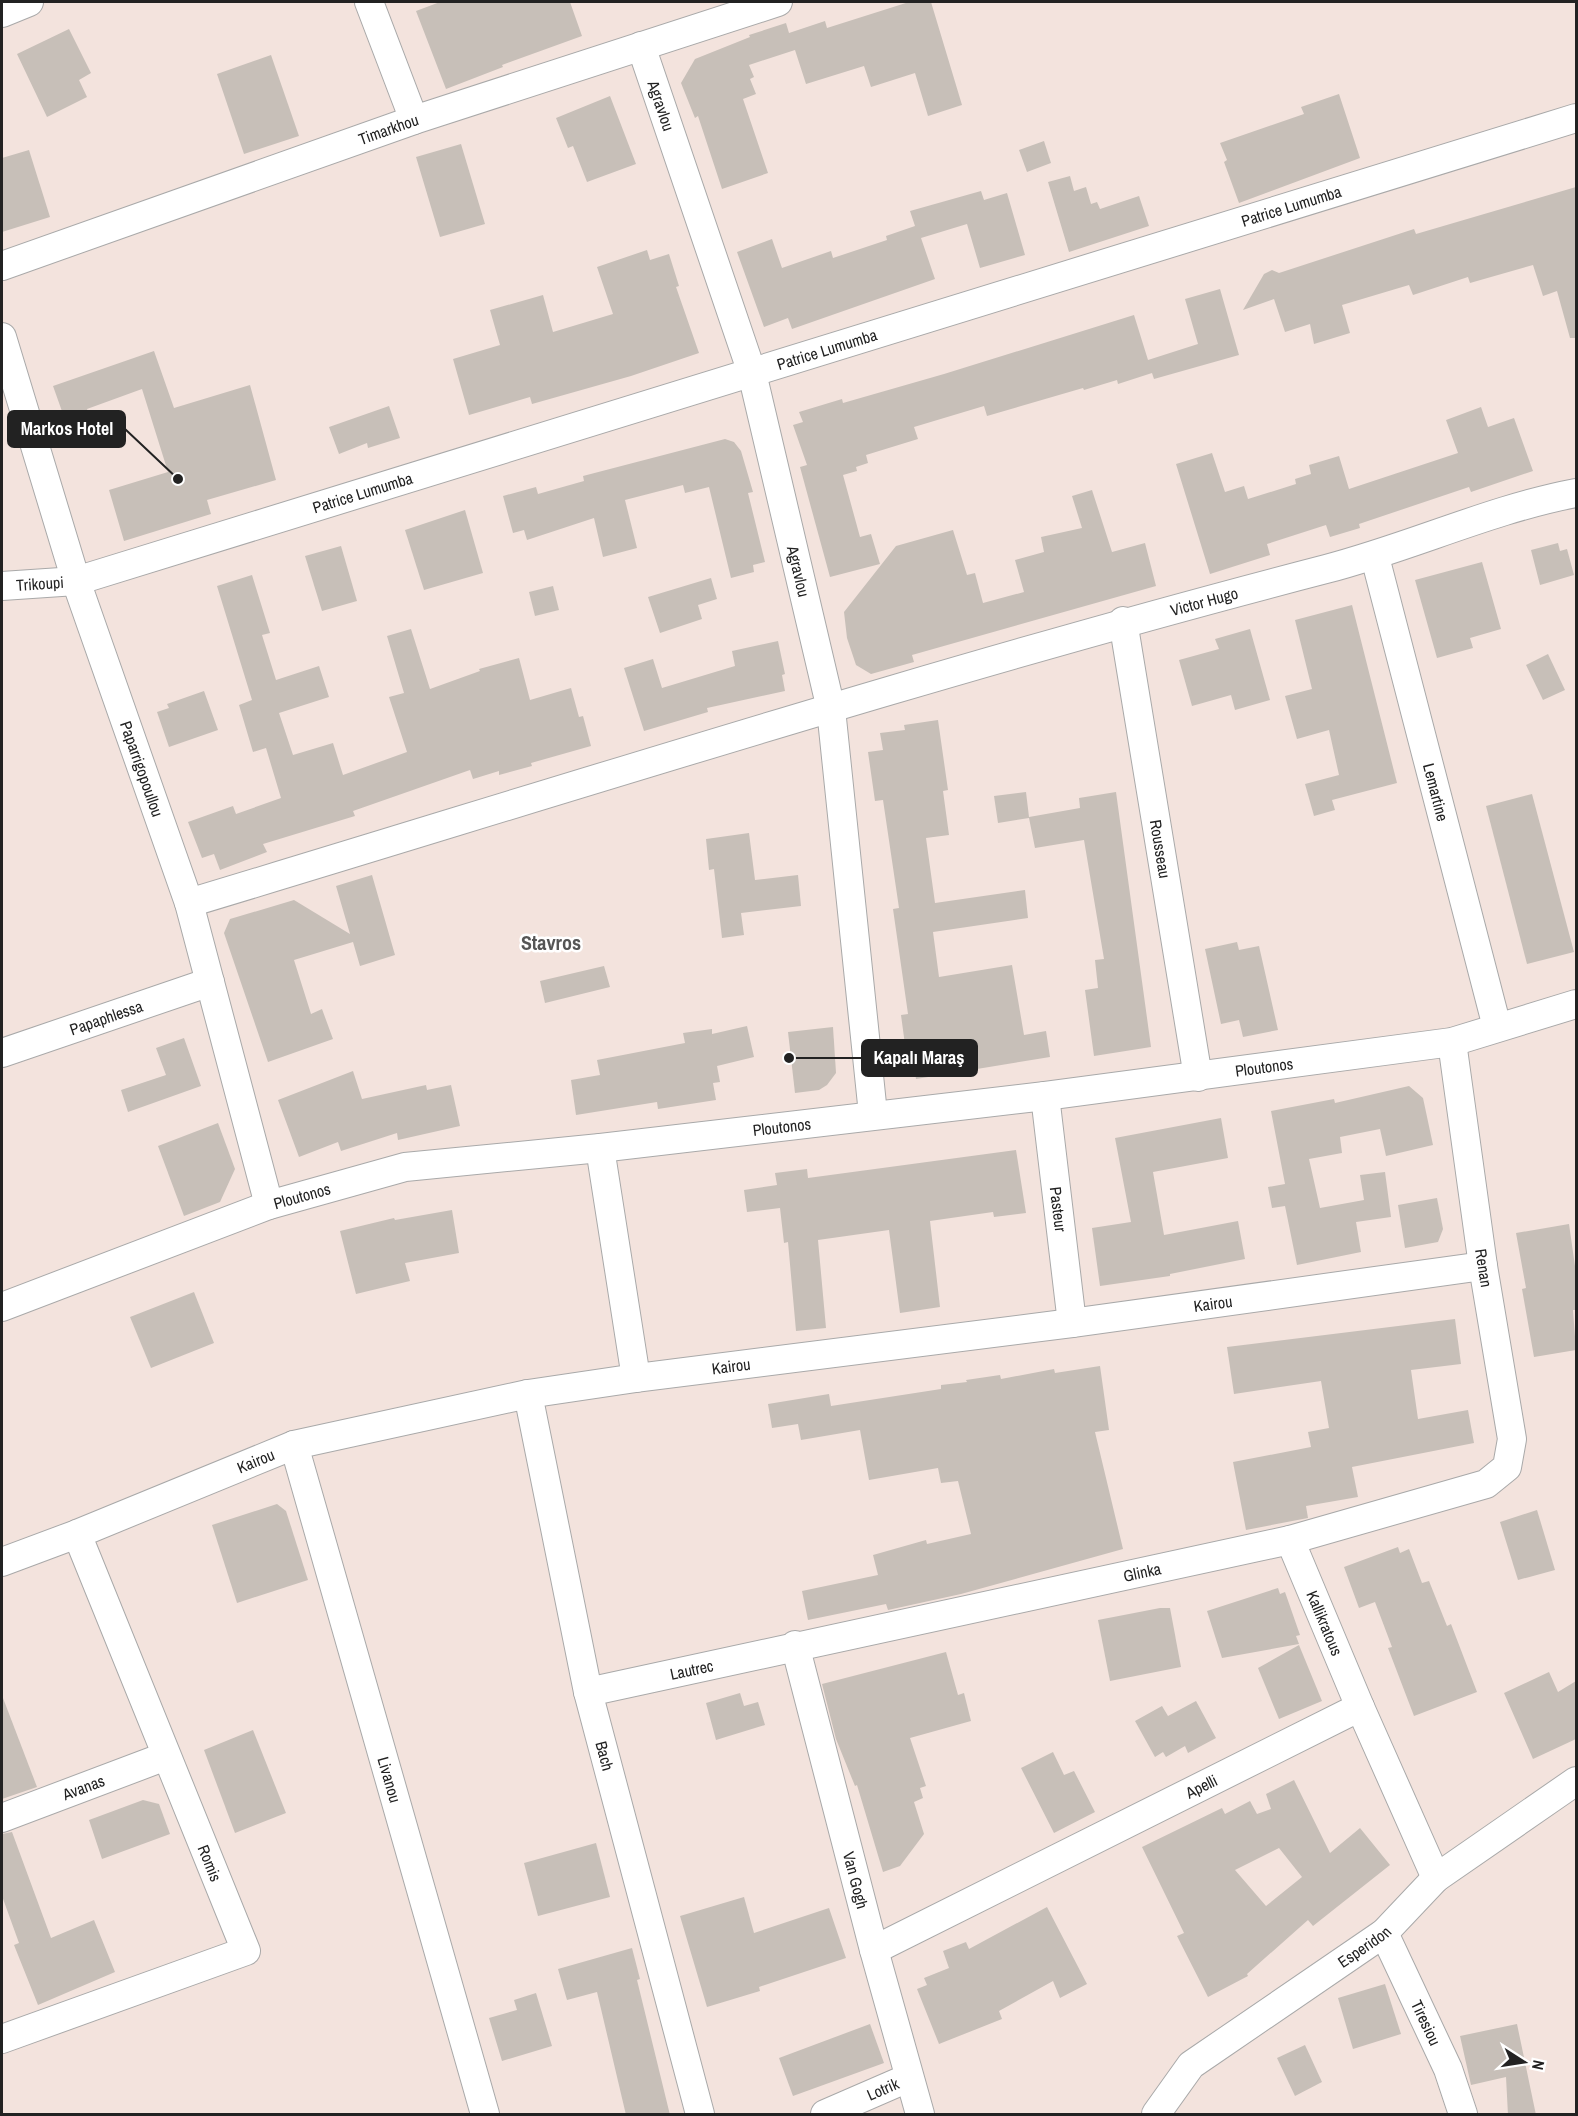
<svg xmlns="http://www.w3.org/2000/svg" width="1578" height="2116" font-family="'Archivo Narrow',sans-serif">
	<rect width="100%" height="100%" fill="#f2efe9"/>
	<rect fill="#f3e3dd" x="2" y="2" width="1574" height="2112"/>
	<g fill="#c7bfb8" fill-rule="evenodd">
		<path d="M440,2H570L582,36L502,65L503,67L446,89L416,11Z"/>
		<path d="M909,2H931L962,105L928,116L915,73L871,87L864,66L806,84L795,50L749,65L754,77L750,79L756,94L743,99L768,173L722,189L698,116L695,118L681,83L695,59L750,37L749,35L786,23L789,33L825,21L827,28Z"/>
		<path d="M69,29L91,73L79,80L87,97L47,117L17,54Z"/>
		<path d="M271,55L299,136L244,154L217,74Z"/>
		<path d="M1339,94L1360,158L1239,203L1224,162L1227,160L1220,143L1304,114L1301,107Z"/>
		<path d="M610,96L636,164L587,182L573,146L568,148L556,118Z"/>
		<path d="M1044,141L1051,163L1027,172L1019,150Z"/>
		<path d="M461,144L485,224L440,237L416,157Z"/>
		<path d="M29,150L50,217L2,232V158Z"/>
		<path d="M1070,176L1074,191L1086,187L1091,204L1097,202L1100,209L1139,196L1149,226L1069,252L1048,182Z"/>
		<path d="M1576,187V338H1570L1557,291L1543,296L1533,265L1470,283L1468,277L1413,295L1409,285L1342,305L1350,333L1314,344L1310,324L1285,332L1274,299L1243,310L1264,274L1272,270L1279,273L1414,229L1416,234Z"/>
		<path d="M981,191L984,200L1007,193L1025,255L980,268L967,224L921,238L935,279L792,329L788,318L764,327L737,252L772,239L782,268L831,251L833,258L887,240L886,236L915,226L910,211Z"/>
		<path d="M647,250L650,260L669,254L679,286L676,287L699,353L631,376L532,404L530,397L469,415L453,359L500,345L490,310L543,295L553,332L613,314L597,267Z"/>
		<path d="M1220,289L1239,355L1154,379L1152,373L1118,384L1117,380L1084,390L1083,388L987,416L984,406L914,427L918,439L866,455L868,463L856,467L857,471L843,475L860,537L871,534L880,564L830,577L800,467L807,465L793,425L803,422L799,412L842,399L843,403L944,374L1134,315L1148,360L1198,344L1185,299Z"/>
		<path d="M154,351L174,408L250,385L276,480L207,500L211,514L124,541L109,490L168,472L142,389L87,409L92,423L69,431L53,386Z"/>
		<path d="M389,406L400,438L368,448L367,443L339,454L329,427Z"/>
		<path d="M1481,407L1488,427L1514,418L1533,471L1471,492L1469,487L1359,524L1360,528L1330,537L1326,525L1267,544L1270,555L1210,574L1176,464L1212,453L1225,492L1244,486L1248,499L1296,484L1295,479L1311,474L1309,465L1339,456L1349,489L1458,453L1446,420Z"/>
		<path d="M725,439L734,442L741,451L753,492L748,493L765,562L753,565L754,572L731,578L709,487L685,493L683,485L625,500L637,548L603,557L594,518L527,540L524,530L513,533L503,496L536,487L538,494L584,481L583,476Z"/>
		<path d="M1092,490L1112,552L1145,543L1156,586L912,655L914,662L871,674L856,665L847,638L844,612L896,546L953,530L967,575L975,573L983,603L1024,592L1015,560L1044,552L1041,537L1082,528L1072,496Z"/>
		<path d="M465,510L483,573L424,590L405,530Z"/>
		<path d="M1558,543L1560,551L1567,549L1574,575L1540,585L1531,550Z"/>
		<path d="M341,546L357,601L322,611L305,556Z"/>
		<path d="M1482,562L1501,629L1470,638L1473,648L1437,658L1415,580Z"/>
		<path d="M252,575L270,633L262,635L276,680L319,666L329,697L279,713L293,755L333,743L343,775L407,752L389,697L404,693L387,636L411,629L430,689L480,671L479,669L519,658L530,700L571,688L579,717L583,716L591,746L531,763L532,766L499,775V771L473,779L470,770L353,811L355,816L263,844L267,852L220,870L214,854L202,858L188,822L233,806L236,814L281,798L266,748L253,752L239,705L252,700L217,586Z"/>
		<path d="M711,578L717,599L698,605L702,619L660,633L648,597Z"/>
		<path d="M553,586L559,610L535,616L529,592Z"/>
		<path d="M1352,605L1397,783L1332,800L1335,810L1314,816L1305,784L1339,775L1329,730L1297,739L1285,696L1312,689L1295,620Z"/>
		<path d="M1250,629L1270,700L1235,710L1231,695L1192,706L1179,660L1219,649L1215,639Z"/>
		<path d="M778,641L785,674L782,675L785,691L707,708L708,712L644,731L624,668L653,659L662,688L735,666L732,651Z"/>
		<path d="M1548,654L1565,690L1543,700L1526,665Z"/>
		<path d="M204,691L218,730L169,747L157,712L169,708L167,704Z"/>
		<path d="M938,720L948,790L943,791L949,835L926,838L935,903L1025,890L1028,918L933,932L939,977L1012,965L1024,1035L1046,1031L1050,1057L916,1079L914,1066L908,1067L901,1015L908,1014L893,909L899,908L883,800L875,801L868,752L883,750L880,733L905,730L904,725Z"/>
		<path d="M1026,792L1029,817L1080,808L1079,798L1116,792L1151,1047L1094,1056L1085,990L1098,988L1095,960L1104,959L1084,840L1035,848L1029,818L998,823L994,796Z"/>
		<path d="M1532,794L1574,952L1527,964L1486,806Z"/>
		<path d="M749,833L755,880L798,875L801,906L741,913L744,935L722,938L714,869L709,870L706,839Z"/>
		<path d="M372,875L395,955L360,966L353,942L294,960L311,1014L322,1009L333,1039L268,1062L224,933L230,919L294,900L350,934L336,886Z"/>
		<path d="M1237,942L1239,950L1259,946L1278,1030L1243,1037L1239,1020L1221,1024L1205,949Z"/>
		<path d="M604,966L610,987L545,1003L540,981Z"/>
		<path d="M747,1026L754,1057L717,1066L720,1082L713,1083L716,1100L658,1109L657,1102L576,1115L571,1080L600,1075L597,1060L685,1043L683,1033L712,1029V1034Z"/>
		<path d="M833,1027L836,1073L827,1085L819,1090L795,1093L788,1032Z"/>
		<path d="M184,1038L201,1086L128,1112L121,1090L166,1075L156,1048Z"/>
		<path d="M353,1071L362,1099L426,1085L427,1090L451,1085L460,1126L398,1140L397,1133L341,1151L338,1142L299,1157L278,1100Z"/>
		<path d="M1409,1086L1423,1098L1433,1145L1386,1156L1380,1129L1340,1137L1342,1153L1309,1159L1320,1208L1364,1200L1360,1175L1385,1172L1391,1217L1356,1222L1361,1252L1297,1265L1285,1206L1272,1208L1268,1187L1285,1184L1271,1111L1334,1099L1335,1103Z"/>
		<path d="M1221,1118L1228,1158L1153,1172L1164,1235L1238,1221L1245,1259L1170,1274V1276L1100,1286L1092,1228L1131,1222L1115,1138Z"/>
		<path d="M218,1123L235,1169L220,1202L184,1216L158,1146Z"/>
		<path d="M1016,1150L1026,1213L994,1217L993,1212L930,1221L940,1307L900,1313L889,1230L818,1240L826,1328L796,1331L788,1242L784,1243L780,1208L747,1212L744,1190L777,1185L775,1173L807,1169L808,1178Z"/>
		<path d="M1437,1198L1443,1229L1438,1242L1405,1248L1398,1205Z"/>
		<path d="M452,1210L459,1253L405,1263L410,1281L356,1294L340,1231L394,1218L395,1220Z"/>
		<path d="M1569,1224L1576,1273V1310H1573L1576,1350L1534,1357L1522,1289L1526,1288L1516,1233Z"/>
		<path d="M194,1292L214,1343L151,1368L130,1317Z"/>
		<path d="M1455,1319L1461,1364L1411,1370L1418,1419L1468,1410L1474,1443L1352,1467L1358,1497L1306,1506L1308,1518L1246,1530L1233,1462L1311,1447L1308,1432L1329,1428L1321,1381L1234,1394L1227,1347Z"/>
		<path d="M1100,1366L1109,1430L1095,1432L1123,1549L961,1594L888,1610L886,1604L808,1620L802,1591L878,1575L873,1555L926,1540L927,1544L971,1534L958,1481L941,1483L938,1468L869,1480L860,1430L801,1440L798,1424L772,1428L768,1404L829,1394L831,1406L941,1389V1385L967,1382L966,1380L1000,1375L1001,1379L1054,1369L1055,1373Z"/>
		<path d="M277,1504L286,1511L308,1580L237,1603L212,1525Z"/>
		<path d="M1537,1510L1555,1570L1518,1580L1500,1522Z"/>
		<path d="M1398,1547L1400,1553L1409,1549L1422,1583L1429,1581L1447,1626L1451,1624L1477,1692L1414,1716L1388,1648L1392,1647L1375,1602L1359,1608L1344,1567Z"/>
		<path d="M1278,1588L1280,1594L1285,1592L1300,1635L1296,1636L1299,1644L1222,1658L1207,1611Z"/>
		<path d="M1160,1608H1170L1181,1667L1110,1681L1098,1620Z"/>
		<path d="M1299,1645L1322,1701L1279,1719L1258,1668Z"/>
		<path d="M946,1652L958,1695L964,1693L971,1721L910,1738L926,1786L920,1788L923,1798L914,1802L924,1834L900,1866L883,1872L857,1785L855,1786L836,1739L822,1684Z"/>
		<path d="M1549,1672L1558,1692L1576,1681V1739L1533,1759L1504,1693Z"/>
		<path d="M740,1693L744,1706L758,1702L765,1725L716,1740L706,1703Z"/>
		<path d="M3,1698L37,1787L2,1799V1699Z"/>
		<path d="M1196,1701L1216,1738L1188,1753L1185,1746L1166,1757L1163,1752L1155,1757L1135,1721L1162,1706L1168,1716Z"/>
		<path d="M253,1730L286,1813L235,1833L204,1750Z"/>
		<path d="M1053,1752L1064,1775L1074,1771L1095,1812L1054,1833L1021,1768Z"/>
		<path d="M1294,1780L1330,1853L1360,1828L1390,1865L1313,1926L1308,1920L1247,1974L1248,1976L1208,1997L1177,1936L1184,1933L1142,1847L1222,1808L1225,1814L1250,1801L1257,1814L1271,1809L1266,1794ZM1279,1848L1302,1877L1266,1906L1235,1870Z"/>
		<path d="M143,1800L159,1804L170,1834L102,1859L89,1820Z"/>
		<path d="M12,1832L51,1938L94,1920L115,1972L38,2005L14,1945L19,1943L2,1896V1834Z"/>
		<path d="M596,1843L610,1897L538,1916L524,1863Z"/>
		<path d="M744,1897L754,1933L829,1908L846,1958L759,1987L760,1991L707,2007L680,1916Z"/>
		<path d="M1047,1907L1087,1984L1060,1998L1053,1981L999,2011L1002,2019L939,2044L917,1989L927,1985L924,1978L949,1968L943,1951L966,1942L969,1949Z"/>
		<path d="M632,1948L640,1979L637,1980L670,2115H626L597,1992L567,2000L558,1969Z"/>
		<path d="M1385,1984L1401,2034L1353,2049L1338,1998Z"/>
		<path d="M536,1993L552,2046L502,2061L489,2018L517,2010L514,2000Z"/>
		<path d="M870,2024L884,2063L793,2096L779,2058Z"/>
		<path d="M1517,2024L1536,2115H1508L1506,2077L1471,2085L1460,2036Z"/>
		<path d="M1305,2045L1322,2082L1295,2096L1277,2058Z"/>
	</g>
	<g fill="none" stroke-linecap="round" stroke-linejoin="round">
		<g stroke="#a9a9a9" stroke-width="30">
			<g id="street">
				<path d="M369,2L414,120"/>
				<path d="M2,13L29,2"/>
				<path id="s1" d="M641,46L752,373L831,709L873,1114"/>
				<path id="s2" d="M2,266L414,120L778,2"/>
				<path id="s3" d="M2,337L76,581L189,903L269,1205"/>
				<path id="s4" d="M1375,557L1497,1027"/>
				<path id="s5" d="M2,586L76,581L1576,118"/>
				<path id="s6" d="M1123,621L1198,1077"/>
				<path id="s7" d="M189,903C567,789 944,668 1326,569C1411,547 1491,509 1576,493"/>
				<path id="s8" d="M2,1053L210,982"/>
				<path id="s9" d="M1045,1096L1072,1323"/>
				<path d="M600,1148L636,1378"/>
				<path id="s10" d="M2,1307L269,1205L405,1167L600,1148L1045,1096L1452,1042L1576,1004"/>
				<path id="s11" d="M528,1394L588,1692L700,2114"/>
				<path id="s12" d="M294,1445L485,2114"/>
				<path id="s13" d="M1290,1540L1360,1707"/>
				<path id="s14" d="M2,1562L77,1534L294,1445L528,1394L636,1378L1072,1323L1483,1266"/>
				<path id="s15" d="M795,1645L874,1950L920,2114"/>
				<path id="s16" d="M588,1692L1290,1540L1486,1484L1507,1467L1512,1439L1483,1266L1452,1042"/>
				<path id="s17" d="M2,1818L166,1756"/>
				<path id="s18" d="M1384,1933L1448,2069L1463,2114"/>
				<path id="s19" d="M874,1950L1360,1707L1436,1878"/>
				<path d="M2,2039L246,1951L77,1534"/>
				<path id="s20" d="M825,2114L908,2078"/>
				<path id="s21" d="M1156,2114L1191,2065L1384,1933L1436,1878L1576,1781"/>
			</g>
		</g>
		<use href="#street" stroke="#fff" stroke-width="28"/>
	</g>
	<g text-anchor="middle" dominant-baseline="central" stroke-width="5" stroke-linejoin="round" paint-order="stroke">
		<g font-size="16" fill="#222" stroke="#fff">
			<text stroke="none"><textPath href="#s1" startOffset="63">Agravlou</textPath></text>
			<text stroke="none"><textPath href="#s2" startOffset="410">Timarkhou</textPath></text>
			<text stroke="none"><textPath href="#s5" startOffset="1346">Patrice Lumumba</textPath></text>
			<text stroke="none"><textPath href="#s5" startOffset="860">Patrice Lumumba</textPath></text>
			<text stroke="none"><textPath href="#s5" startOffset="374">Patrice Lumumba</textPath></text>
			<text stroke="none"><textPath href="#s1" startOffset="549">Agravlou</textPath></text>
			<text stroke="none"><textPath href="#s5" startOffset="38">Trikoupi</textPath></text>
			<text stroke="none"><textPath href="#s7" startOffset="1059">Victor Hugo</textPath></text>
			<text stroke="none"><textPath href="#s3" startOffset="454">Paparrigopoullou</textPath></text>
			<text stroke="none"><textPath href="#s4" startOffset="243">Lemartine</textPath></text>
			<text stroke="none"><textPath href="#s6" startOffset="231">Rousseau</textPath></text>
			<text stroke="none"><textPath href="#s8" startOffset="110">Papaphlessa</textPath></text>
			<text stroke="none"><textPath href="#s10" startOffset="1292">Ploutonos</textPath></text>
			<text stroke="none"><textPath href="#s10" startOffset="806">Ploutonos</textPath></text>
			<text stroke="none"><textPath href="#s10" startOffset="320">Ploutonos</textPath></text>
			<text stroke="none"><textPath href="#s9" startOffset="114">Pasteur</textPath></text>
			<text transform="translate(1484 1268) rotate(81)">Renan</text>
			<text stroke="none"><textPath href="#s14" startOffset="1245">Kairou</textPath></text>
			<text stroke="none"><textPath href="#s14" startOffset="759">Kairou</textPath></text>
			<text stroke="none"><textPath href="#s14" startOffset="273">Kairou</textPath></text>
			<text stroke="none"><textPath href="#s16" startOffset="567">Glinka</textPath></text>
			<text stroke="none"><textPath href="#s13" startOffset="90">Kallikratous</textPath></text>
			<text stroke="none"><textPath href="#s16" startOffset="106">Lautrec</textPath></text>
			<text stroke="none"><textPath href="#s11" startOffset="370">Bach</textPath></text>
			<text stroke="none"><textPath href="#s12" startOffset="348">Livanou</textPath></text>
			<text stroke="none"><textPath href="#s19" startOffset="366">Apelli</textPath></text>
			<text stroke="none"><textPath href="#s17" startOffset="87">Avanas</textPath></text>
			<text transform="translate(210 1863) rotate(68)">Romis</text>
			<text stroke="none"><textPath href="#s15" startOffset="243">Van Gogh</textPath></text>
			<text stroke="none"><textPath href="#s21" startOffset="270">Esperidon</textPath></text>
			<text stroke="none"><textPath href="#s18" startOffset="99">Tiresiou</textPath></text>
			<text stroke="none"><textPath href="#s20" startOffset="63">Lotrik</textPath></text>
		</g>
		<g font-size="20" font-weight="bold" fill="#555" stroke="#fff">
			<text x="551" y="942">Stavros</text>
		</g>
	</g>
	<path fill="none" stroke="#222" stroke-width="2" d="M178 479L125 429M789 1058L862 1058"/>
	<g fill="#222" stroke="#fff" stroke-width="2">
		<circle cx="178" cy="479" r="6"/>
		<circle cx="789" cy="1058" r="6"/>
	</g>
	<g fill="#222" stroke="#222" stroke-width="2">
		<rect x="8" y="411" width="117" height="36" rx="6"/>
		<rect x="862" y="1040" width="115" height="36" rx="6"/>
	</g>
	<g font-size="18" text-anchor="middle" font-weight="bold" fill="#fff">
		<text x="67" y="435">Markos Hotel</text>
		<text x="919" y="1064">Kapalı Maraş</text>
	</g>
	<rect width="1578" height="2116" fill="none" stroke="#222222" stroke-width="6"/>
	<g transform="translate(1524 2062) rotate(102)" stroke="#ffffff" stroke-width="4.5" paint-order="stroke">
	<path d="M0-4.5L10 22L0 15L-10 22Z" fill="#222222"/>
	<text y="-9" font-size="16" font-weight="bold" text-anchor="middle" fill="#222222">N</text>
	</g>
</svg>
